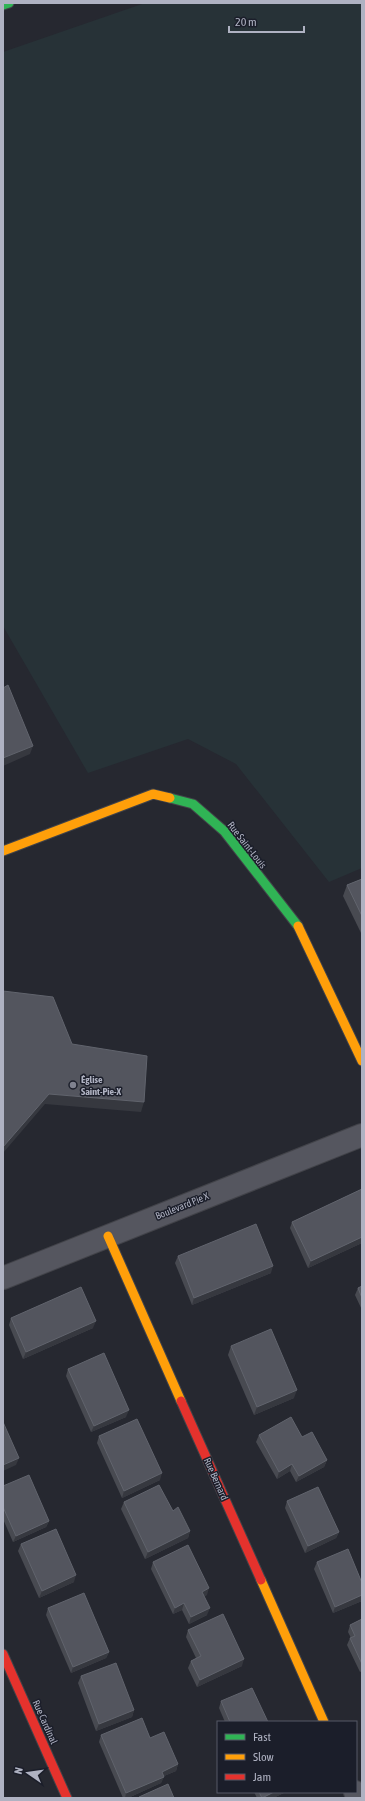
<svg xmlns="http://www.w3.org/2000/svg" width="365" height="1801" font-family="'Asap Condensed',sans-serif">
	<rect width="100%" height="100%" fill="#262830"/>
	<path fill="#273237" d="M145,3H362V868L329,882L236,764L188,739L88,773L3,626V52Z"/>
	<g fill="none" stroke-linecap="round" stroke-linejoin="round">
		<g stroke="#424349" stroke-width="24">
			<g id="street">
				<path d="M3,1278L362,1135"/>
				<path d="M355,1792L358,1798"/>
			</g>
		</g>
		<g stroke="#424349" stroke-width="11">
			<g id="fast">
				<path d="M3,5L9,3"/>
				<path d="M170,798L193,804L224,831L298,926"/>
			</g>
		</g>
		<g stroke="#424349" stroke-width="11">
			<g id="slow">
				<path d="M3,851L153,794L170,798"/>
				<path d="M298,926L362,1061"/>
				<path d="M108,1236L181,1401"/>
				<path d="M261,1580L324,1722"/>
			</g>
		</g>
		<g stroke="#424349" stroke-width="11">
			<g id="jam">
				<path d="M181,1401L261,1580"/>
				<path d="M3,1654L67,1798"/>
			</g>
		</g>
		<use href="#street" stroke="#55565f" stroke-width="22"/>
		<use href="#fast" stroke="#30b455" stroke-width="9"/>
		<use href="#slow" stroke="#ff9f0a" stroke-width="9"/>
		<use href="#jam" stroke="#e5322d" stroke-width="9"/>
	</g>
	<g fill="#484a51">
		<path d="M362,879V935L343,896L347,885Z"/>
		<path d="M362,1189V1243L308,1268L290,1228L292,1222Z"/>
		<path d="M178,1256L271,1273L192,1305L175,1263Z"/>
		<path d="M362,1286V1310L355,1295L358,1288Z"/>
		<path d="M11,1318L93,1328L23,1359L9,1325Z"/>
		<path d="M231,1346L294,1398L254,1415L228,1355Z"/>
		<path d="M68,1369L126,1417L91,1432L66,1376Z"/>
		<path d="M259,1435L302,1437L327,1460L324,1467L296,1482L290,1471L277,1479L256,1442Z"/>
		<path d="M99,1436L160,1480L122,1498L97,1443Z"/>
		<path d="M3,1486L49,1521L46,1527L13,1542L3,1519Z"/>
		<path d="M287,1501L339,1532L336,1538L305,1553L285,1508Z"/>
		<path d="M124,1502L173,1511L190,1531L188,1538L145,1559L121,1509Z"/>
		<path d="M21,1544L74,1582L39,1598L18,1551Z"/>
		<path d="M153,1562L207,1595L204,1596L207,1615L189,1624L182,1610L173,1614L151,1569Z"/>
		<path d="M317,1562L362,1583V1601L333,1613L314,1569Z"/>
		<path d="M48,1608L109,1652L106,1658L71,1673L46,1615Z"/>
		<path d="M362,1619V1671L360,1672L347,1645L350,1638H351L348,1632L350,1625Z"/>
		<path d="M188,1630L242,1666L197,1687L188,1668L191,1661L196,1658L186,1637Z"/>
		<path d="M81,1676L134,1710L132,1717L96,1731L78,1683Z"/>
		<path d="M221,1701L268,1722H225L219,1708Z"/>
		<path d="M101,1735L178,1764L176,1771L164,1776L161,1783L128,1798H123L99,1742Z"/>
		<path d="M254,1792H286L273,1798H257Z"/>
	</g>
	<g fill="#36383f">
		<path d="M33,746L30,754L3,766V758Z"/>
		<path d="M49,1094L144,1102L141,1112L45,1104L3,1153V1147Z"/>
		<path d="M362,1237V1243L308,1268L311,1261Z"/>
		<path d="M273,1266L271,1273L192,1305L194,1298Z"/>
		<path d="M96,1321L93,1328L23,1359L26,1352Z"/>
		<path d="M297,1390L294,1398L254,1415L257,1407Z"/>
		<path d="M129,1410L126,1417L91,1432L94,1426Z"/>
		<path d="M19,1458L16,1465L3,1471V1465Z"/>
		<path d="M327,1460L324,1467L296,1482L299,1476Z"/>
		<path d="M292,1464L290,1471L277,1479L279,1472Z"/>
		<path d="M162,1473L160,1480L122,1498L124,1491Z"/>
		<path d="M49,1521L46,1527L13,1542L16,1536Z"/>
		<path d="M190,1531L188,1538L145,1559L148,1552Z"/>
		<path d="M339,1532L336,1538L305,1553L308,1546Z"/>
		<path d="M76,1575L74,1582L39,1598L42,1591Z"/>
		<path d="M209,1588L207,1595L199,1598L202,1592Z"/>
		<path d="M362,1595V1601L333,1613L335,1607Z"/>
		<path d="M184,1603L182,1610L173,1614L175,1608Z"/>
		<path d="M210,1608L207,1615L189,1624L191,1617Z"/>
		<path d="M109,1652L106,1658L71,1673L73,1667Z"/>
		<path d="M244,1659L242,1666L197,1687L200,1680Z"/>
		<path d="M134,1710L132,1717L96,1731L99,1724Z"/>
		<path d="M178,1764L176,1771L159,1778L162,1772Z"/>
		<path d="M164,1777L161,1783L128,1798H125L126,1793Z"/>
		<path d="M274,1792H286L273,1798H262Z"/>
	</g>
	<g fill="#53555e" stroke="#61646d">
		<path d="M8,685L33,746L3,758V688Z"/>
		<path d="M362,879V916L347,885Z"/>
		<path d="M3,991L53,997L72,1044L147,1056L144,1102L49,1094L3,1147Z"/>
		<path d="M362,1189V1237L311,1261L292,1222Z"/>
		<path d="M256,1224L273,1266L194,1298L178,1256Z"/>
		<path d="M362,1286V1298L358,1288Z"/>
		<path d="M81,1287L96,1321L26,1352L11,1318Z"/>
		<path d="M271,1329L297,1390L257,1407L231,1346Z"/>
		<path d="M104,1353L129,1410L94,1426L68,1369Z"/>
		<path d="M291,1417L302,1437L312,1432L327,1460L299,1476L292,1464L279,1472L259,1435Z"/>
		<path d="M137,1419L162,1473L124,1491L99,1436Z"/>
		<path d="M3,1422L19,1458L3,1465Z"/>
		<path d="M29,1475L49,1521L16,1536L3,1507V1486Z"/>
		<path d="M159,1485L173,1511L178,1507L190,1531L148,1552L124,1502Z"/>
		<path d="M318,1487L339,1532L308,1546L287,1501Z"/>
		<path d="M56,1529L76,1575L42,1591L21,1544Z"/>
		<path d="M188,1545L209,1588L202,1592L210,1608L191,1617L184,1603L175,1608L153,1562Z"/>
		<path d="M348,1549L362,1583V1595L335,1607L317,1562Z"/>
		<path d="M84,1593L109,1652L73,1667L48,1608Z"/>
		<path d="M223,1614L244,1659L200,1680L191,1661L201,1656L188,1630Z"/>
		<path d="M362,1619V1664L350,1638L355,1636L350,1625Z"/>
		<path d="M116,1663L134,1710L99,1724L81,1676Z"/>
		<path d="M252,1688L268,1722H230L221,1701Z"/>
		<path d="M142,1718L150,1738L164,1732L178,1764L162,1772L164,1777L126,1793L101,1735Z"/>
		<path d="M168,1784L174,1798H139V1797Z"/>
		<path d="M259,1792H274L262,1798Z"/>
	</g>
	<circle fill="#7f828f" stroke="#1b1e2a" stroke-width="1.5" cx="73" cy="1085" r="4"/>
	<g text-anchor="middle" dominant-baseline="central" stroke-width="3" stroke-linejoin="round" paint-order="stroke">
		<g font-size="10" fill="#afb2c2" stroke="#1b1e2a">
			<text transform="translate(247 845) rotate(52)">Rue Saint-Louis</text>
			<text transform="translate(182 1206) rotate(-22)">Boulevard Pie X</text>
			<text transform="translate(216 1479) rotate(66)">Rue Bernard</text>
			<text transform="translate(45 1722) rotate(66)">Rue Cardinal</text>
		</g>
		<g font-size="10" font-weight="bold" fill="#afb2c2" stroke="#1b1e2a" text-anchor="start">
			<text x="81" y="1079">Église<tspan x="81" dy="12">Saint-Pie-X</tspan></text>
		</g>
	</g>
	<rect width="365" height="1801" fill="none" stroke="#afb2c2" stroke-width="8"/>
	<rect x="217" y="1721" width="140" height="72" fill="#1b1e2a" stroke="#565967"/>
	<rect x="225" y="1734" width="20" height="6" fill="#30b455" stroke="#565967"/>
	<text x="253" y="1741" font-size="12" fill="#afb2c2">Fast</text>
	<rect x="225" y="1754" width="20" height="6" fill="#ff9f0a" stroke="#565967"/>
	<text x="253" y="1761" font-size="12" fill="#afb2c2">Slow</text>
	<rect x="225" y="1774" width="20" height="6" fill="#e5322d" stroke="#565967"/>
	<text x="253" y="1781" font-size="12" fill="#afb2c2">Jam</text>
	<g transform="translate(28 1773) rotate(283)" stroke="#1b1e2a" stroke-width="3" paint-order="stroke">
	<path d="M0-3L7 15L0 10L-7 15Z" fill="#afb2c2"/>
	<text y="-6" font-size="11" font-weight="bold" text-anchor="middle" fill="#afb2c2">N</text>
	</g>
	<path d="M229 26v6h75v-6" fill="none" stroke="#afb2c2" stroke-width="2"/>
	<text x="235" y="26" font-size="12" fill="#afb2c2" stroke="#1b1e2a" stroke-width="3" paint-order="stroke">20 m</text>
</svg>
